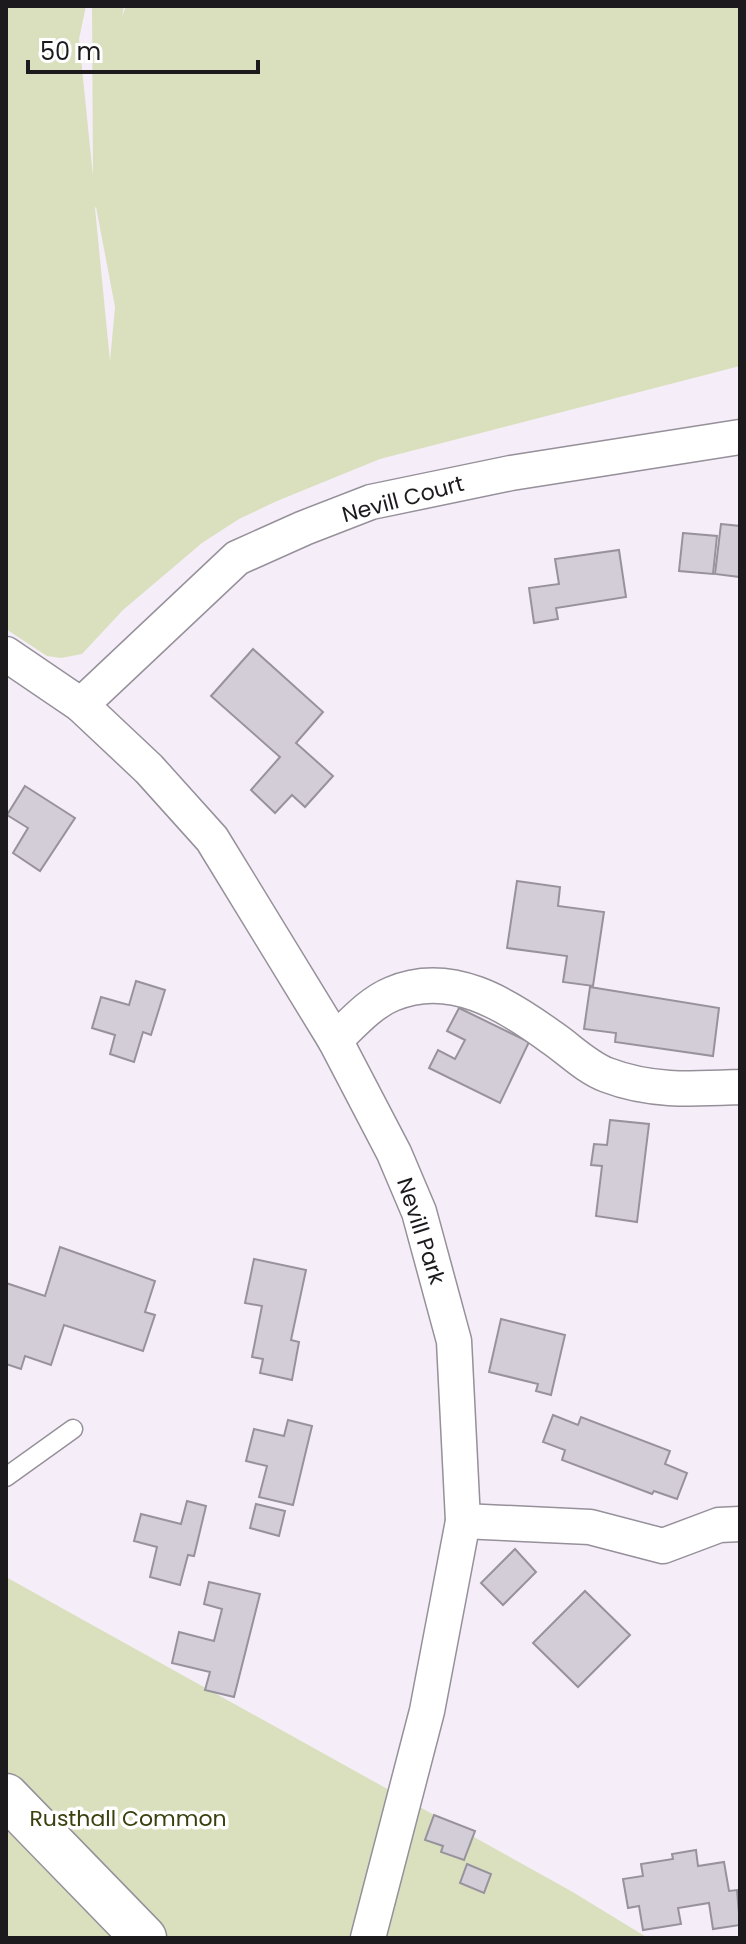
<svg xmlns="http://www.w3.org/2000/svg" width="746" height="1944" font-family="Poppins,sans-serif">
	<rect width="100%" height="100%" fill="#f5eef9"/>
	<g fill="#dae0be" fill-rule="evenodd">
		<path d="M6,6H86L79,39L93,176L92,6H124L122,17L126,6H740V366L380,459L277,501L239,519L202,543L123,610L82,654L61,658L47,656L6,629ZM96,207L115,307L110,361L95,208Z"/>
		<path d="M6,1577L571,1891L648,1938H6Z"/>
	</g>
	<g fill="#d3cdd7" stroke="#97929c" stroke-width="2">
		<path d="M721,524L740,526V577L715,574Z"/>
		<path d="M683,533L717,536L713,574L679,571Z"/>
		<path d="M619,550L626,597L556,608L558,619L534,623L529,588L559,584L555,559Z"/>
		<path d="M253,649L323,712L296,743L333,776L305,807L292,795L275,813L251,790L280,757L211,696Z"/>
		<path d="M25,786L75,818L40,871L13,853L28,828L7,815Z"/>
		<path d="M517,881L560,887L558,906L604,912L593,986L563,982L567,956L507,948Z"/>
		<path d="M136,981L165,990L151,1035L143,1032L134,1062L110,1054L115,1035L92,1028L101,997L129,1005Z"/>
		<path d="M590,987L719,1008L713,1056L615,1042L616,1033L584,1029Z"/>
		<path d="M459,1008L529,1042L500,1103L429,1068L438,1050L455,1059L465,1040L447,1031Z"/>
		<path d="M610,1120L649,1124L637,1222L596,1216L602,1166L591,1165L594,1144L607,1145Z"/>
		<path d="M60,1247L155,1281L145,1312L155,1315L143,1351L64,1325L51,1365L25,1356L21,1369L6,1364V1283L45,1296Z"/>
		<path d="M254,1259L306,1270L291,1340L299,1342L292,1380L260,1373L263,1359L252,1357L262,1306L245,1303Z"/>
		<path d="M501,1319L565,1335L551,1395L536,1391L538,1384L489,1372Z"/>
		<path d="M553,1415L578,1425L581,1417L670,1451L665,1464L687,1473L677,1499L654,1491L652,1494L562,1460L565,1450L543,1442Z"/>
		<path d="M288,1420L312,1426L293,1505L259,1497L267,1466L246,1461L254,1429L284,1436Z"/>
		<path d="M187,1501L206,1506L194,1556L188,1555L180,1585L150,1577L157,1547L134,1541L141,1514L181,1524Z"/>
		<path d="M256,1504L285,1511L279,1536L250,1528Z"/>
		<path d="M515,1549L536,1572L503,1605L481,1583Z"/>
		<path d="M209,1582L260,1594L234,1697L205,1690L210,1672L172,1663L179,1632L214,1641L222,1609L204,1604Z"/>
		<path d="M585,1591L630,1635L578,1687L533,1643Z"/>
		<path d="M434,1815L475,1831L464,1860L441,1852L443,1846L425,1840Z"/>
		<path d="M696,1850L698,1866L724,1862L729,1891L737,1890L740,1925L713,1929L709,1903L678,1908L681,1924L643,1930L639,1906L628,1908L623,1879L643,1876L641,1864L673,1859L672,1854Z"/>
		<path d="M467,1864L491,1874L484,1893L460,1883Z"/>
	</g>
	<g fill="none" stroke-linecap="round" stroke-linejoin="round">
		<g stroke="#96909a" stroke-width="21">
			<path id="lane" d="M6,1477L73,1429"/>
		</g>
		<g stroke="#96909a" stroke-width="37">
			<g id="street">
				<path d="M6,654L81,705L149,769L212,839L335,1040L394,1153L419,1212L454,1341L463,1521L427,1711L368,1938"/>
				<path d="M81,705L237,558L304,528L371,502L511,473L740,437"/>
				<path d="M335,1040C352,1024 370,1003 392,994C450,969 506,1004 551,1037C569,1049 586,1067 607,1075C651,1092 694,1089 740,1087"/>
				<path d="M463,1521L590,1527L663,1546L719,1525L740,1524"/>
			</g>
		</g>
		<g stroke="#96909a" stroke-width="47">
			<path id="primary" d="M6,1796L144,1938"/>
		</g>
		<use href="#lane" stroke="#fff" stroke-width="18"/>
		<use href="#street" stroke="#fff" stroke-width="34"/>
		<use href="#primary" stroke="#fff" stroke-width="44"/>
	</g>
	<g text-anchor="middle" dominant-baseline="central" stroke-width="7" stroke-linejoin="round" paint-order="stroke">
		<g font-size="22" fill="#1d1a1e" stroke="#fff">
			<text transform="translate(403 499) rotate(-15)">Nevill Court</text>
			<text transform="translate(421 1231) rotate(72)">Nevill Park</text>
		</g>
		<g font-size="22" fill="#3b400e" stroke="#fff">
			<text x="128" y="1818">Rusthall Common</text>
		</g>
	</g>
	<rect width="746" height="1944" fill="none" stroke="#1d1a1e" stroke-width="16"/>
	<path d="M28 60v12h230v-12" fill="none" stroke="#1d1a1e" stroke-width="4"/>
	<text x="40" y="60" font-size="24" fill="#1d1a1e" stroke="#ffffff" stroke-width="6" paint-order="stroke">50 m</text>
</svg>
